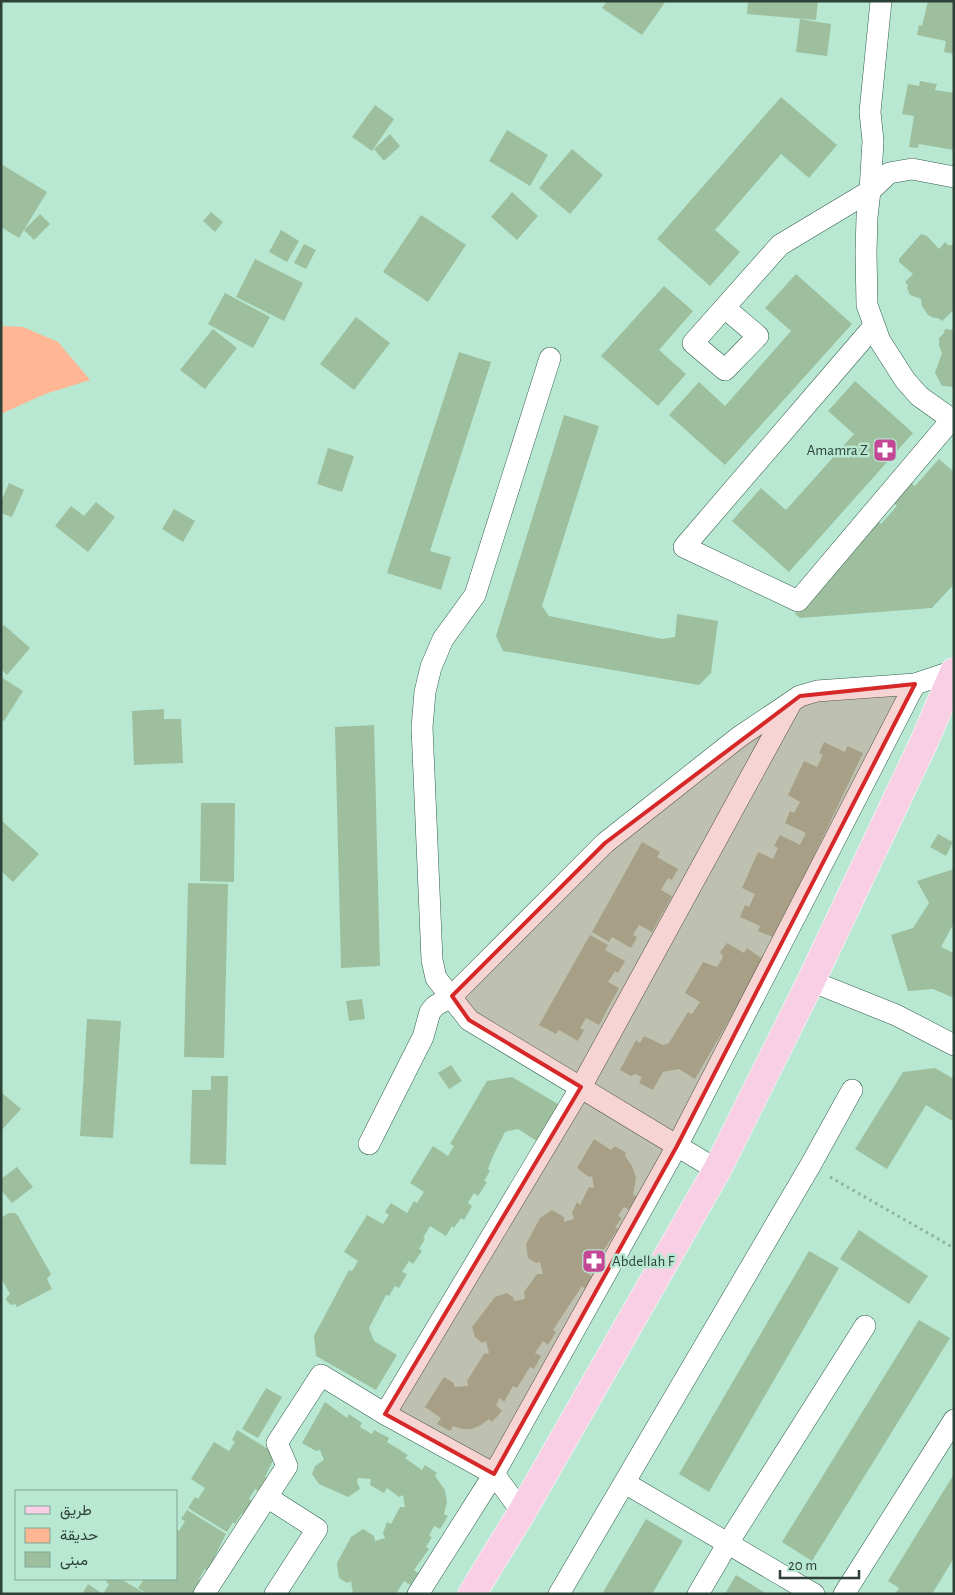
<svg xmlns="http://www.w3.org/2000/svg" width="955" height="1595" font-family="'Alegreya Sans',Vazirmatn,sans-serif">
	<rect width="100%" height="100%" fill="#b8e8d2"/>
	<path fill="#ffb695" d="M1,326L23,327L58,342L90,380L45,394L1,414Z"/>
	<g fill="#9dbf9e">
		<path d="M607,1H666L642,35L602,8Z"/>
		<path d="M748,1H818L816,20L747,14Z"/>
		<path d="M928,1H954V54L944,52L946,41L917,35L919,25L922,26Z"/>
		<path d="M800,19L831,24L827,56L796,52Z"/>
		<path d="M920,81L937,84L935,90L954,93V150L919,144L918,148L909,147L914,116L902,114L908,84L919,86Z"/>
		<path d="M781,97L837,145L809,178L781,154L715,230L740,252L710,286L657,239Z"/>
		<path d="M375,105L394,119L372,151L352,137Z"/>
		<path d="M507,130L548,155L530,186L489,161Z"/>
		<path d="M390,134L400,146L384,161L374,149Z"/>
		<path d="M572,149L603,175L570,214L539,188Z"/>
		<path d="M1,164L47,192L19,238L1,227Z"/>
		<path d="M512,192L538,216L517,240L491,217Z"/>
		<path d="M211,212L223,222L215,232L203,221Z"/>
		<path d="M40,214L50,224L34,240L24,230Z"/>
		<path d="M421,215L466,245L428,302L383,272Z"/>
		<path d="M281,230L299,241L287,262L269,252Z"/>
		<path d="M921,234L927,236L939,249L945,242L948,245H954V310L942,321L938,318H934L928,315L922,306L921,299L910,295L907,288L908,285L905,282L913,274L899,262V259Z"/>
		<path d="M304,244L316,250L306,269L294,263Z"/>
		<path d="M255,259L303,283L284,321L236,297Z"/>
		<path d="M796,274L852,324L725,465L669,415L699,382L725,406L791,331L765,308Z"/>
		<path d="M664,286L693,311L659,350L686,374L658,406L601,356Z"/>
		<path d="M225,293L270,317L253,348L208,324Z"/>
		<path d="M356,317L390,343L354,390L320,364Z"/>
		<path d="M213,329L237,348L205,389L180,370Z"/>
		<path d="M945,329L954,330V387L942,386L935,373L942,353L939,346V338L944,333Z"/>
		<path d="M459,352L491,362L430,551L451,557L441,590L387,573Z"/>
		<path d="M855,381L913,433L789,572L732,521L761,488L786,510L854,434L828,411Z"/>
		<path d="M564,415L599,426L542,606L549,616L662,639L675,637L677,614L718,621L711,673L699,685L503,651L496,636Z"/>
		<path d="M328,448L354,456L342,492L317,484Z"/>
		<path d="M939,459L954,472V584L932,608L800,618L795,614L860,543L877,520L881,524L897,506L894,503L911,483L915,486Z"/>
		<path d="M9,483L24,490L12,517L1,513V502Z"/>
		<path d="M96,502L115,517L88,552L55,526L71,506L84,516Z"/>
		<path d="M174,509L195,521L183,542L162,529Z"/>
		<path d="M4,625L30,648L7,675L1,669V628Z"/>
		<path d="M1,677L23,691L4,721L1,720Z"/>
		<path d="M164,709V719H181L183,763L134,765L132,711Z"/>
		<path d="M374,725L380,966L341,968L335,727Z"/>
		<path d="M824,742L845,752L847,746L863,753L775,938L758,931L760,926L740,917L745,905L749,907L755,894L742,888L758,852L773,859L778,848L774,846L780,835L800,845L806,833L785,823L790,811L794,813L800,802L788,795L804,761L817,767L823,755L819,753Z"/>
		<path d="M201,803H235L234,882L200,881Z"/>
		<path d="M2,821L39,854L13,882L1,871Z"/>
		<path d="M938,834L953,842L946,856L930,847Z"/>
		<path d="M642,842L660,852L657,857L678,869L672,880L668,878L661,890L672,896L652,932L639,925L633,935L637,937L631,948L612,937L609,942L592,932Z"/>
		<path d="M954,869V923L941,947L954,953V998L933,989L908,991L891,935L913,928L929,903L917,881Z"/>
		<path d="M188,883L228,884L224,1058L184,1057Z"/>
		<path d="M590,935L608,945L605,950L625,961L618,973L615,971L608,982L619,988L599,1025L586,1018L580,1028L584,1030L578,1041L559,1030L556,1034L539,1025Z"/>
		<path d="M727,943L744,953L747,948L764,960L695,1079L679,1069L663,1072L653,1090L639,1083L642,1077L635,1074L631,1076L620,1070L636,1040L640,1043L644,1036L663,1045L669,1043L688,1012L692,1014L700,1002L685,993L703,962L717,967L723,957L720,952Z"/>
		<path d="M362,999L365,1019L349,1021L346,1001Z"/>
		<path d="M87,1019L121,1021L113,1138L80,1136Z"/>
		<path d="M451,1065L462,1081L449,1089L438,1073Z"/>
		<path d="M935,1068L954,1079V1122L926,1105L887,1169L855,1149L903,1072Z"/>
		<path d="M211,1076H228L226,1165L190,1164L192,1090H211Z"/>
		<path d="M512,1077L563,1107L543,1145L518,1129L505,1132L493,1156L488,1169L490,1171L484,1181L487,1182L478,1196L474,1193L468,1203L472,1206L464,1220L461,1218L454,1228L452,1226L446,1236L430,1226L423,1238L425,1239L419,1249L422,1251L413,1264L409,1261L402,1272L407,1274L399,1288L395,1286L389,1296L386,1295L369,1328L374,1341L397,1355L376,1390L316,1356L314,1336L349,1270L352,1271L358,1261L344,1252L367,1215L383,1224L389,1215L385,1212L391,1203L407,1213L414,1201L417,1203L424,1192L410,1183L433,1146L448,1156L454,1146L450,1144L487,1081Z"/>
		<path d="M1,1092L21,1109L1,1131Z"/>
		<path d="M594,1139L611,1150L615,1146L626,1153L625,1156L632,1166L636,1177L633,1195L637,1196L629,1210L624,1207L618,1216L622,1218L615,1227L618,1229L603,1251L607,1253L599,1266L593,1262L587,1273L592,1276L585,1289L582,1286L553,1330L556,1332L548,1345L543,1341L535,1353L541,1356L534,1369L530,1367L517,1388L513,1386L504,1402L500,1398L496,1405L502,1411L492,1422L489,1419L481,1425L472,1429H462L453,1426L450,1431L437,1424L441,1418L425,1407L444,1377L454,1383V1387L468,1386L467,1381L484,1354L489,1353L486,1341L482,1343L475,1337L472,1327L495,1297L507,1293L513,1297L514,1301L525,1299L524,1292L537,1274H543L540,1262L536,1263L528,1258L526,1244L540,1218L552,1210L564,1217V1222L574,1219L572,1213L577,1202L580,1205L589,1187L594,1188L592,1176L589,1177L577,1168Z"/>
		<path d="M17,1167L33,1187L12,1203L1,1190V1179Z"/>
		<path d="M9,1213H15L18,1216L51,1274L47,1279L52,1289L17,1307L15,1304L11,1305L6,1300L7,1297L10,1294L1,1278V1218Z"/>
		<path d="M859,1230L928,1276L909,1304L840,1259Z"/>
		<path d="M809,1251L839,1268L709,1492L679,1474Z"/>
		<path d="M919,1320L950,1338L812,1561L782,1542Z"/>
		<path d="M266,1388L282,1397L258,1438L242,1429Z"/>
		<path d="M325,1402L347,1418L349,1414L362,1423L360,1427L372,1434L374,1430L389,1438L387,1442L408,1455L405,1458L422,1470L425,1465L437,1473L435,1476L445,1490L447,1502L444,1514L448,1516L440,1529L434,1526L429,1536L432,1537L426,1547L429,1549L414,1570L418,1573L410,1585L404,1581L397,1592L400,1594H353L351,1581L347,1583L339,1578L337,1563L351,1537L363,1529L374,1536L375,1541L385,1538L383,1533L387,1522L391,1524L400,1507H405L403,1495L399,1497L387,1488L384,1493L370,1485L371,1479L358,1478L357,1482L360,1489L348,1497L319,1484L312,1474L315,1466L324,1460L320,1450L316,1451L302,1443Z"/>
		<path d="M237,1430L276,1454L265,1477L268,1478L260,1492L255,1489L249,1499L253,1502L245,1516L242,1513L235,1524L233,1522L227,1532L188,1508L195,1497L198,1499L205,1488L191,1479L214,1442L229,1451L235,1442L232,1440Z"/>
		<path d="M954,1474V1558L932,1594H895L899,1588L888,1581Z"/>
		<path d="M187,1510L226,1534L215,1556L217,1558L209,1571L205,1569L199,1579L203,1581L196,1594H147L138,1588L144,1579H176V1529L179,1531L185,1521L181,1519Z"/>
		<path d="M646,1519L683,1541L652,1594H602Z"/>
		<path d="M736,1575L767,1594H725Z"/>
		<path d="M108,1579H121L146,1594H103L109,1584L106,1582Z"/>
		<path d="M88,1584L103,1594H82Z"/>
	</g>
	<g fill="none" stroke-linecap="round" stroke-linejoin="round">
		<g stroke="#315e4c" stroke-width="22">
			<g id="street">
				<path d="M954,177L912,169L889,173L870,191L867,217L866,252L867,305L880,341L905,380L919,396L954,421"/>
				<path d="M725,308L758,336L725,370L693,343L780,245L870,191L873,141L870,112L881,1"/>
				<path d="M874,326L684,547L798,601L952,419"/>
				<path d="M550,358L475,595L443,639L431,667L425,692L422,727L432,960L436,978L469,1020L717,1170"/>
				<path d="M811,981L896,1015L954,1045"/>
				<path d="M369,1144L423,1037L430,1012L435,1006L452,996L605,843L739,737L800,696L817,691L915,684L954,671"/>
				<path d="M385,1414L581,1087L790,705"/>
				<path d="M625,1483L814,1594"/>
				<path d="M267,1497L317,1529L275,1594"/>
				<path d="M204,1594L287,1466L277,1443L321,1375L385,1414L494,1474L522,1512"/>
				<path d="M418,1594L494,1474L677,1146L915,684"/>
				<path d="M559,1594L810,1166L852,1090"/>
				<path d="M698,1594L728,1543L865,1326"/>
				<path d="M844,1594L954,1420"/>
			</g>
		</g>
		<g stroke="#fff" stroke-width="29">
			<path id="primary" d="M472,1594L522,1512L717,1170L811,981L924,742L954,672"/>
		</g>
		<path stroke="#8cb3a1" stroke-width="3" stroke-dasharray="2.5 4" stroke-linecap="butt" d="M830,1177L954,1248"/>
		<use href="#street" stroke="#fff" stroke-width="21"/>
		<use href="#primary" stroke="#f8cfe5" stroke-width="28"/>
	</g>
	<path fill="#d62828" fill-opacity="0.2" stroke="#d62828" stroke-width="4" stroke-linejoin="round" d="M915,684L677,1146L494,1474L385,1414L581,1087L469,1020L452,996L605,843L800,696Z"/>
	<defs>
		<g id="pharmacy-square" transform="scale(1.25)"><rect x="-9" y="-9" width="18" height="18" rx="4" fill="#c44795" stroke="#b8e8d2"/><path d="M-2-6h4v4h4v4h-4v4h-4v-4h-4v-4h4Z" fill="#fff"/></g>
	</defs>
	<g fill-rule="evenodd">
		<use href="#pharmacy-square" x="885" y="450"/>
		<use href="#pharmacy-square" x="594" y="1261"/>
	</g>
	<g text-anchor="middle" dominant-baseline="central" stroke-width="5" stroke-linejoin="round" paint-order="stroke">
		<g font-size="15" fill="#2d4138" stroke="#b8e8d2" text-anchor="end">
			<text x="868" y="450">Amamra Z</text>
			<text x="612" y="1261" text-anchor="start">Abdellah F</text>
		</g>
	</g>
	<rect width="955" height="1595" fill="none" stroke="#2d4138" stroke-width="5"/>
	<rect x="15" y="1490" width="162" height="90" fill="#b8e8d2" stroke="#80a594"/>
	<rect x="25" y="1506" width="25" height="8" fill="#f8cfe5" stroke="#80a594"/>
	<text x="60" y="1515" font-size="15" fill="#2d4138">طريق</text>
	<rect x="25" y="1528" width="25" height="15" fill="#ffb695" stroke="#80a594"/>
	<text x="60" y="1540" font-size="15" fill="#2d4138">حديقة</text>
	<rect x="25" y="1552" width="25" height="15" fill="#9dbf9e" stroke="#80a594"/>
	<text x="60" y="1565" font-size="15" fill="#2d4138">مبنى</text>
	<path d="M780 1570v8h79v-8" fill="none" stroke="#2d4138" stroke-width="2.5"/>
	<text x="788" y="1570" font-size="15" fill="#2d4138" stroke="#b8e8d2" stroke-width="4" paint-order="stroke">20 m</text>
</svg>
